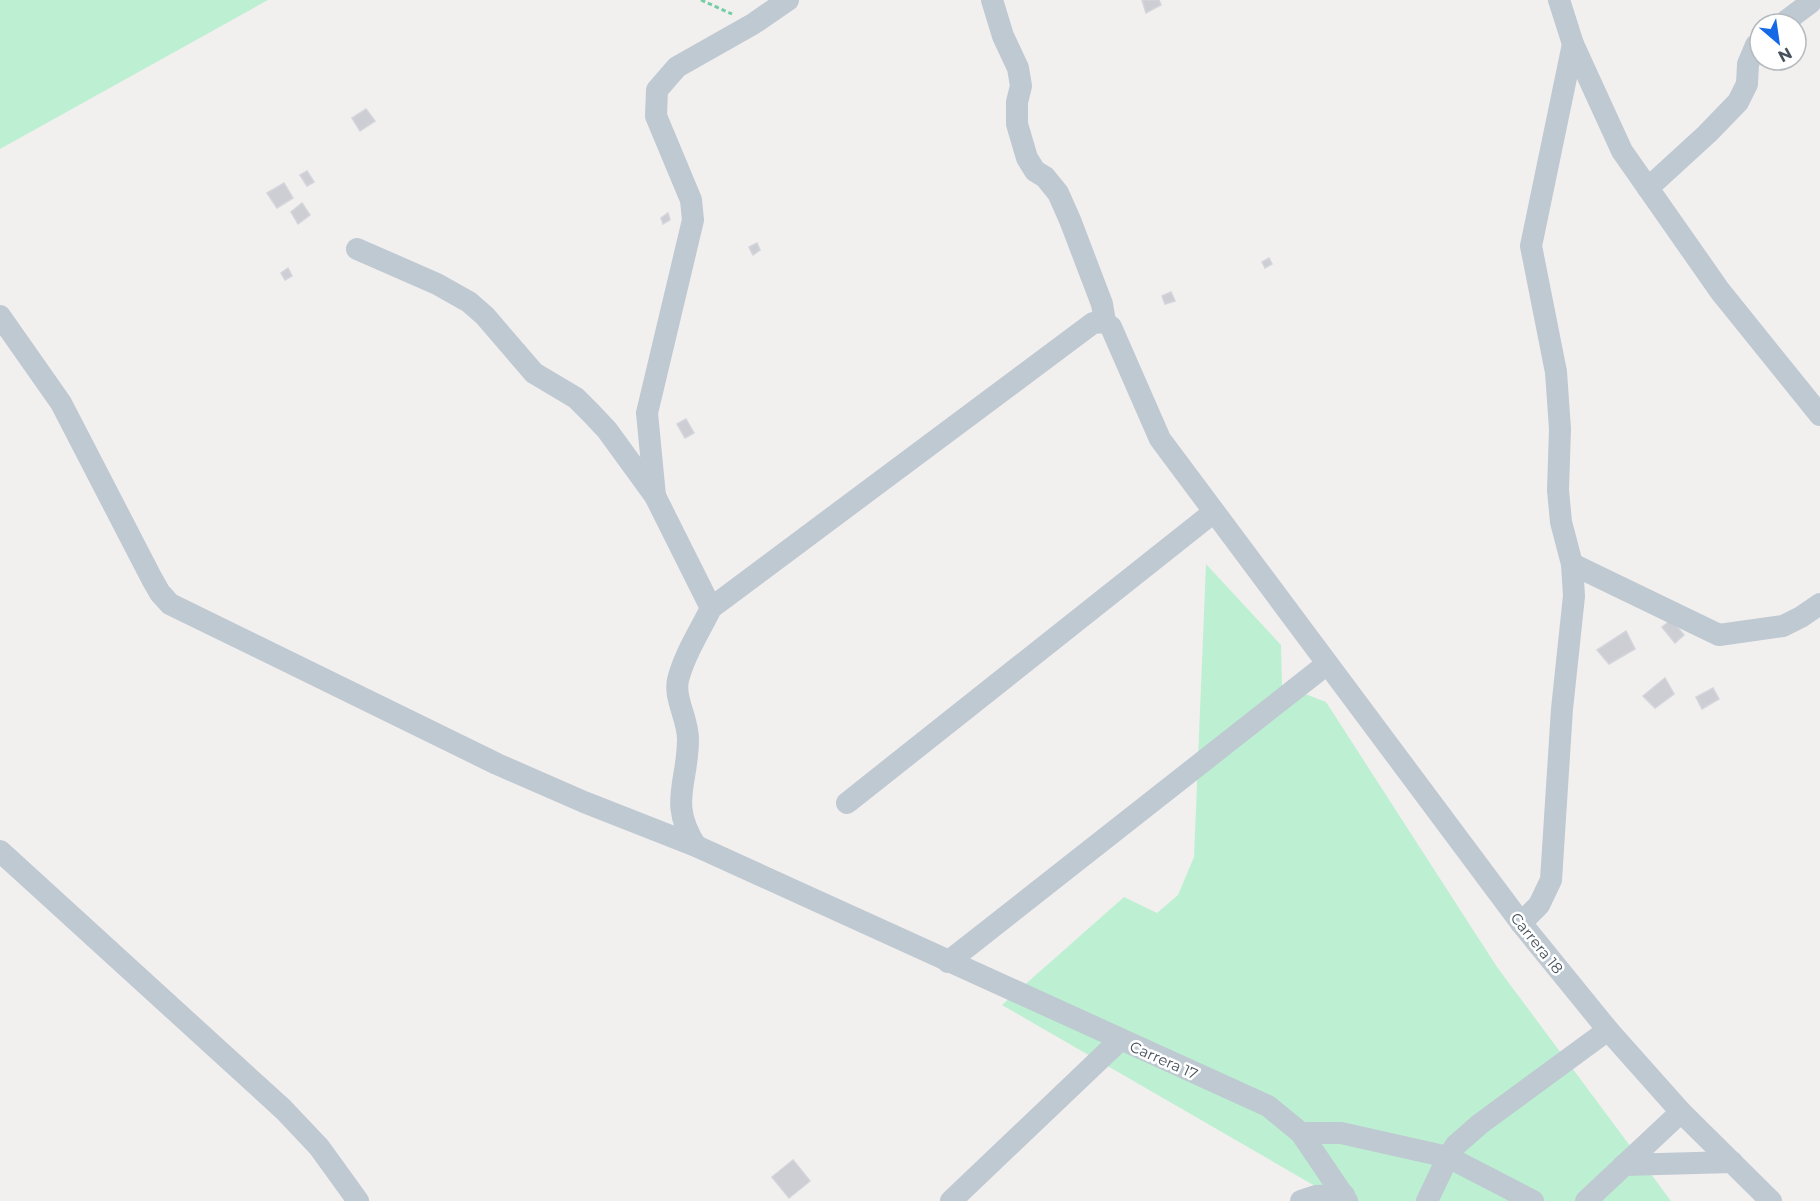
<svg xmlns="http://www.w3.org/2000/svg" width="1820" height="1201" font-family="Montserrat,sans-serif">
	<rect width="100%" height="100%" fill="#f2efef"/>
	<g fill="#bdf0d2">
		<path d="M0,0H268L0,149Z"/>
		<path d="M1206,564L1281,645L1282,685L1326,702L1497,967L1671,1201H1341L1002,1005L1124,897L1157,913L1178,895L1194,857Z"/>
	</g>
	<g fill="#ccced4" stroke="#d3d5db" stroke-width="1.5">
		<path d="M1142,0H1159L1161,5L1146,13Z"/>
		<path d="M366,109L375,121L360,131L352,118Z"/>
		<path d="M307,171L314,182L307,186L300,175Z"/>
		<path d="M284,183L293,198L277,208L267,193Z"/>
		<path d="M302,203L310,215L298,224L291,212Z"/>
		<path d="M668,213L670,220L663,224L661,218Z"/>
		<path d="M757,243L760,250L753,255L749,247Z"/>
		<path d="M1269,258L1272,264L1265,268L1262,262Z"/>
		<path d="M288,268L292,276L285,280L281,273Z"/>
		<path d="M1171,292L1175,301L1165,304L1162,296Z"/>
		<path d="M686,419L694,433L685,438L677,424Z"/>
		<path d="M1671,620L1684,635L1675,643L1662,627Z"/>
		<path d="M1626,631L1635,649L1609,664L1597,650Z"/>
		<path d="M1665,678L1674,694L1655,708L1643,696Z"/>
		<path d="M1713,688L1719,699L1702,709L1696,697Z"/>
		<path d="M793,1160L810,1181L789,1198L772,1177Z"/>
	</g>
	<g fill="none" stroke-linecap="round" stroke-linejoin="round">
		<path stroke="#74cea5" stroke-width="3" stroke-dasharray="4.5 3" stroke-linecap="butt" d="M701,0L732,14"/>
		<g stroke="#bfc9d1" stroke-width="22">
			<path d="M992,0L1003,36L1018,68L1021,86L1017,102V124L1027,158L1035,171L1045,177L1058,193L1070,220L1102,304L1105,322L1111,327L1160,439L1521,923L1608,1030L1681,1112L1771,1201"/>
			<path d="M1559,0L1573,44L1622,151L1720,291L1820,415"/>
			<path d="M1782,24L1810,3"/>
			<path d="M1648,188L1707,134L1738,102L1747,84L1748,64L1756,45L1760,42"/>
			<path d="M357,249L437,284L469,302L485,316L534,373L576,398L591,413L607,430L655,496L711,608"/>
			<path d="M0,316L61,403L152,579L160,593L170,604L497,764L584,802L696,846L1268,1106L1301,1133L1347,1201"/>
			<path d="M655,496L647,413L693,220L691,200L656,116L657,90L677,67L753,24L788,0"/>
			<path d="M1572,564L1719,635L1783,626L1801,617L1820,604"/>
			<path d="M847,803L1214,512"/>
			<path d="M696,846C668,803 688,784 688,739C688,719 674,699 678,680C684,655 700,631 711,608L1093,323L1105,322"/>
			<path d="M0,851L283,1109L319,1147L358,1201"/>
			<path d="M1521,923L1539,905L1551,880L1562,709L1574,596L1572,564L1561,522L1558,490L1560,429L1556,372L1531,246L1573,44"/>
			<path d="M948,962L1327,664"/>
			<path d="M1301,1133H1341L1448,1157L1533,1201"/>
			<path d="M1624,1165L1732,1162"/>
			<path d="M951,1201L1120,1040"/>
			<path d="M1301,1201L1316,1196L1344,1195"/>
			<path d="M1427,1201L1448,1157L1456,1145L1480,1124L1608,1030"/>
			<path d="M1586,1201L1681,1112"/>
		</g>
	</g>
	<g text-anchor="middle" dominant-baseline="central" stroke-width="5" stroke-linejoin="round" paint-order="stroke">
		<g font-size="15" fill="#47525d" stroke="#fff">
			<text transform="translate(1537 943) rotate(51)">Carrera 18</text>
			<text transform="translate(1164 1060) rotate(24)">Carrera 17</text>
		</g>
	</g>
	<g transform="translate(1778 42) rotate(151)"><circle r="28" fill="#ffffff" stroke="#b5babe" stroke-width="1.5"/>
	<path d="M0-4.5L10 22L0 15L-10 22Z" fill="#1669e4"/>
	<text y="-9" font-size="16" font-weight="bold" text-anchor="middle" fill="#47525d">N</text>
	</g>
</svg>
